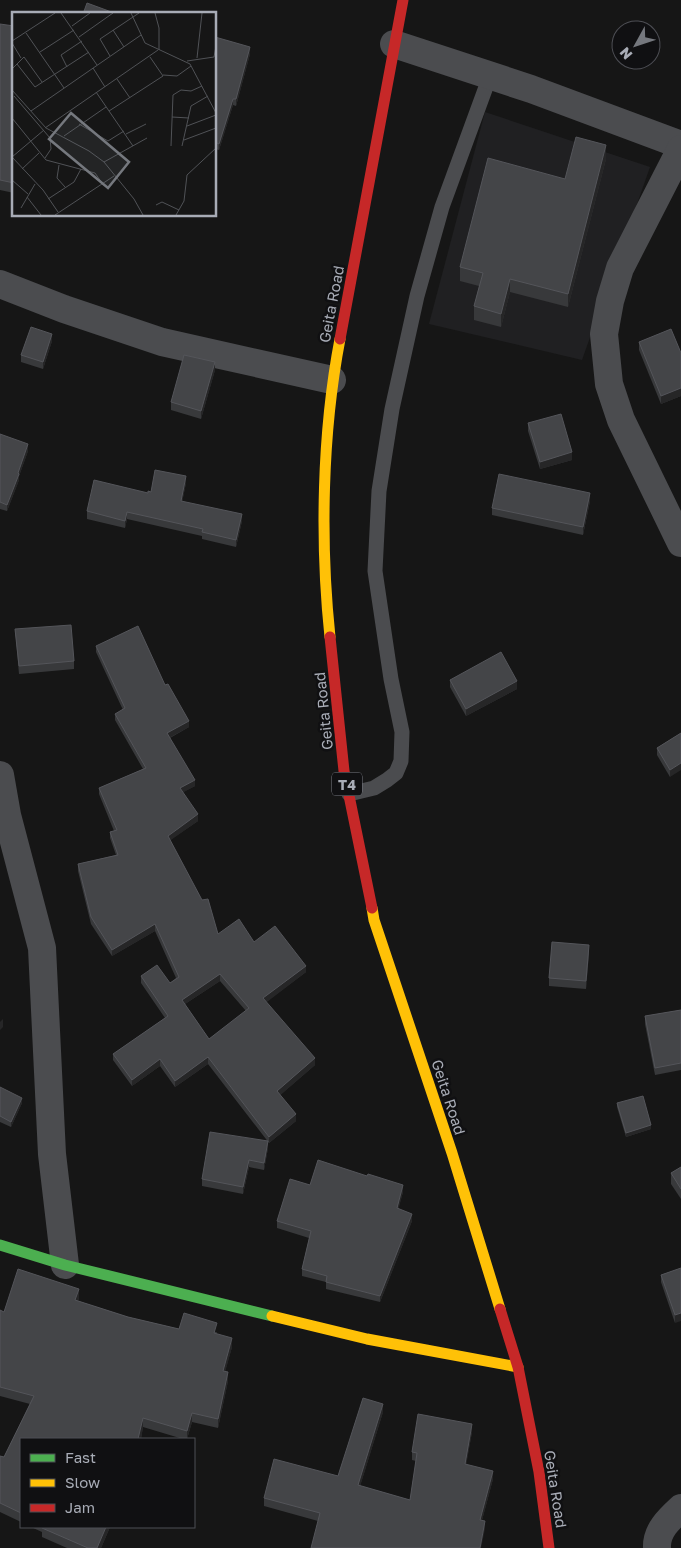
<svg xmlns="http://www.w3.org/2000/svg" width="681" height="1548" font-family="'Golos Text',sans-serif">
	<rect width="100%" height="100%" fill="#161616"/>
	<path fill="#202022" d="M485,112L650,167L582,360L429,324Z"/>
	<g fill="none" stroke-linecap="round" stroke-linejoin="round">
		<path stroke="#4b4c4f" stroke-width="15" d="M349,794L374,788L387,780L396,773L401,761L402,732L391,679L375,571L379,491L392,409L417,296L442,207L490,76"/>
		<g stroke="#4b4c4f" stroke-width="28">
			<path d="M394,44L531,89L681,145"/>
			<path d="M681,149L620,268L610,301L604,334L609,384L621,420L681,543"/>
			<path d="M0,284L64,309L162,342L332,380"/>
			<path d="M0,775L7,815L42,948L52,1154L65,1265"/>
			<path d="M657,1548C656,1531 669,1519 681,1508"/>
		</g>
		<path stroke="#4caf50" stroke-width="11" d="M0,1245L65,1265L272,1316"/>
		<g stroke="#ffc107" stroke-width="11">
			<path d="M330,637C320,542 322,433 340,339"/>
			<path d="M372,908L374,920L452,1153L500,1309"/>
			<path d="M272,1316L367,1339L518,1367"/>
		</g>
		<g stroke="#c62828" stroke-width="11">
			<path d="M340,339L403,0"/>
			<path d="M330,637L344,771L372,908"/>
			<path d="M500,1309L518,1367L539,1472L549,1548"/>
		</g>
	</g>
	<g fill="#38393b" fill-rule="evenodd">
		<path d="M0,26H14V193L0,190Z"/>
		<path d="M215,37L250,54L236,106L233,105L219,150L215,149Z"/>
		<path d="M606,159L568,307L510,292L501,327L474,320V306L479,286L460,281V267L565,179Z"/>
		<path d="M52,341L43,369L21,362V355Z"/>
		<path d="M639,342L681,353V396L661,404L639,350Z"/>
		<path d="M215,370L201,419L171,410V402Z"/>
		<path d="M528,423L572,460L540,469L528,431Z"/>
		<path d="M0,434L28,451L19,476V480L7,511L0,509Z"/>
		<path d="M186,483L182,502L242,521L236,547L202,539V536L127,519L125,528L87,519V511L151,492Z"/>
		<path d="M590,501L583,535L492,515V508Z"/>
		<path d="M15,629L74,661V669L19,674Z"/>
		<path d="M96,646L165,685L189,727L170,738L195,786L183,792L198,821L170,840L218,934L254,942L306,972L266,1002L315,1065L280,1095L296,1121L269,1143L208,1064L175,1087L160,1066L132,1086L113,1060V1054L165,1018L141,983V976L170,983L176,978L155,931L112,956L91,924L78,871V864L116,855L110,838V832L114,831L99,794V788L143,769L115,720V714L123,710L96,652ZM220,981L246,1011L209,1039L185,1004Z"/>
		<path d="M450,680L517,689L466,716L450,687Z"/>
		<path d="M681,733L670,777L657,755V748Z"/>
		<path d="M589,953L586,989L549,986V978Z"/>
		<path d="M681,1010V1070L655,1075L645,1024V1016Z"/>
		<path d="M0,1087L22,1103L11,1127L0,1122Z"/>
		<path d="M617,1103L651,1129L626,1137L617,1107Z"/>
		<path d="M268,1148L264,1170L249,1167L243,1194L202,1186V1179Z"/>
		<path d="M681,1167V1199L671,1184V1173Z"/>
		<path d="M403,1192L398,1209L412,1221L380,1302L326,1289V1282L302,1276V1269L309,1238L277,1228V1221Z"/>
		<path d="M681,1268L675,1323L661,1282V1275Z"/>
		<path d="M79,1298L78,1301L128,1317L179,1329L217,1332L216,1334L232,1347L225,1371L228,1381L218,1428L192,1422L187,1439H183L143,1427L141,1439H21V1522L0,1512V1456L4,1457L30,1404L0,1396V1310L4,1312Z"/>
		<path d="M383,1412L360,1486L410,1500L416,1461L412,1460V1452L472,1432L466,1464L493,1479L482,1520L485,1529L318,1521L264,1506V1498L338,1476Z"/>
		<path d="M31,1527H110L101,1548H67L42,1537V1532Z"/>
	</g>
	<g fill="#262627">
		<path d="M250,47V54L236,106V99Z"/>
		<path d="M233,99V105L219,150V144Z"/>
		<path d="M606,145V159L568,307V294Z"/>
		<path d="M510,279V292L501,327V314Z"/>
		<path d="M52,334V341L43,369V362Z"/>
		<path d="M215,362V370L201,419V411Z"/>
		<path d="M681,388V396L661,404V396Z"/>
		<path d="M28,444V451L19,476V480L7,511V505Z"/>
		<path d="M572,452V460L540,469V462Z"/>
		<path d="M186,476V483L181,508V501Z"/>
		<path d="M590,493V501L583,535V527Z"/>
		<path d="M127,512V519L125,528V521Z"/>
		<path d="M242,514V521L236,547V540Z"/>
		<path d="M517,681V689L466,716V709Z"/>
		<path d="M189,721V727L167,739V733Z"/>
		<path d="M681,763V770L670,777V770Z"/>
		<path d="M195,780V786L180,794V788Z"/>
		<path d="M198,814V821L168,842V836Z"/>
		<path d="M155,924V931L112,956V950Z"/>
		<path d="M589,945V953L586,989V981Z"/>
		<path d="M306,966V972L263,1005V998Z"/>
		<path d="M220,974V981L182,1006V1000Z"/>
		<path d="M3,1019V1027L0,1030V1022Z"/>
		<path d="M208,1057V1064L175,1087V1081Z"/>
		<path d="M315,1058V1065L277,1098V1091Z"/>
		<path d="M160,1059V1066L132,1086V1080Z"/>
		<path d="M22,1098V1103L11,1127V1122Z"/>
		<path d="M296,1114V1121L269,1143V1137Z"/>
		<path d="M651,1125V1129L626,1137V1133Z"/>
		<path d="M268,1141V1148L264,1170V1163Z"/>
		<path d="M249,1160V1167L243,1194V1187Z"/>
		<path d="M403,1185V1192L397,1215V1208Z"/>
		<path d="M412,1214V1221L380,1302V1296Z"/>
		<path d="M79,1289V1298L75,1309V1300Z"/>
		<path d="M681,1313V1321L675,1323V1315Z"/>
		<path d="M232,1338V1347L223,1380V1371Z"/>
		<path d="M228,1372V1381L218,1428V1419Z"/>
		<path d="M383,1404V1412L358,1493V1485Z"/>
		<path d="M192,1413V1422L187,1439V1431Z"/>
		<path d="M143,1418V1427L141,1439H138Z"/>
		<path d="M472,1424V1432L465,1472V1464Z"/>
		<path d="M493,1471V1479L480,1528V1520Z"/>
		<path d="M485,1521V1529L481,1548H480Z"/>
		<path d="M106,1527H110L101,1548H97Z"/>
	</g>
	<g fill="#444548" stroke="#54555a" fill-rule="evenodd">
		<path d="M87,3L117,14H83Z"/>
		<path d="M0,24L14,26V183L0,180Z"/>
		<path d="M215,37L250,47L236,99H233L219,144L215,142Z"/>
		<path d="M576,137L606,145L568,294L510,279L501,314L474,306L483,273L460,267L488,158L565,179Z"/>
		<path d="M31,327L52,334L43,362L21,355Z"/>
		<path d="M671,329L681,353V388L661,396L639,342Z"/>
		<path d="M184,355L215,362L201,411L171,402Z"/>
		<path d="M561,414L572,452L540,462L528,423Z"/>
		<path d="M0,434L28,444L18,473L19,474L7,505L0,502Z"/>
		<path d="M155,470L186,476L181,501L242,514L236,540L202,532L203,529L127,512L125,521L87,511L94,480L148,493V491L151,492Z"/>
		<path d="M499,474L590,493L583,527L492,508Z"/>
		<path d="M71,625L74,661L19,666L15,629Z"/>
		<path d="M138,626L165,685L168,684L189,721L167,733L195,780L180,788L198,814L168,836L202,900L208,899L218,934L239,919L254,942L275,926L306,966L263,998L315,1058L277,1091L296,1114L269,1137L208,1057L175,1081L160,1059L132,1080L113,1054L168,1016L141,976L157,965L170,983L179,977L155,924L112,950L91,917L78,864L118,855L110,832L117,830L99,788L146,768L115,714L125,708L96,646ZM220,974L249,1008L209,1039L182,1000Z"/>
		<path d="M501,652L517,681L466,709L450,680Z"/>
		<path d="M681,733V763L670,770L657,748Z"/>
		<path d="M552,942L589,945L586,981L549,978Z"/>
		<path d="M681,1010V1063L655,1068L645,1016Z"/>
		<path d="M0,1087L22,1098L11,1122L0,1116Z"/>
		<path d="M643,1096L651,1125L626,1133L617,1103Z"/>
		<path d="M210,1132L268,1141L264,1163L249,1160L243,1187L202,1179Z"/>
		<path d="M318,1160L367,1176L368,1174L403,1185L397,1208L412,1214L380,1296L326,1282L327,1276L302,1269L311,1231L277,1221L290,1179L310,1185Z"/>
		<path d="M681,1167V1189L671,1173Z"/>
		<path d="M681,1268V1313L675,1315L661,1275Z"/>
		<path d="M18,1269L79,1289L75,1300L128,1317L179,1329L184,1313L217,1323L214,1333L232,1338L223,1371L228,1372L218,1419L192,1413L187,1431L143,1418L138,1439H21V1513L0,1503V1456L4,1457L34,1396L0,1387V1310L4,1312Z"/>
		<path d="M363,1398L383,1404L358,1485L410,1500L417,1453L412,1452L418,1414L472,1424L465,1464L493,1471L480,1520L485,1521L480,1548H311L320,1513L264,1498L274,1459L338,1476Z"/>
		<path d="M42,1527H106L97,1548H88L42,1528Z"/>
	</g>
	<g text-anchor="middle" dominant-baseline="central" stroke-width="5" stroke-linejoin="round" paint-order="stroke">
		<rect fill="#101012" stroke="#7a7d85" stroke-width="1" x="332" y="772.5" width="30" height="23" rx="4"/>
		<g font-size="14" font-weight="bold" fill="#a8acb6">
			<text x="347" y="784">T4</text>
		</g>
		<g font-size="15" fill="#a8acb6" stroke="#101012">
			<text transform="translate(331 304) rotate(-79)">Geita Road</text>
			<text transform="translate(323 711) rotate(-96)">Geita Road</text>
			<text transform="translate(449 1097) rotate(72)">Geita Road</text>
			<text transform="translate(556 1489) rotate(81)">Geita Road</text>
		</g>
	</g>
	<g transform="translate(12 12)">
		<rect width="204" height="204" fill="#161616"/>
		<path fill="none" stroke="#505256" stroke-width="1" d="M49,1L85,53M119,1L133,31L178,52L204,101M143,1L147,16V38M60,14L78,1M101,18L112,35M14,21L52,76M67,25L101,1M0,29L43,1M0,31L9,46M28,40L62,18M98,44L88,27L127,1M185,46L190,1M175,49L202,45L204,34M5,52L23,75L77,40M55,55L49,43L70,29M81,56L93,75M0,57L12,45L30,70M151,63L165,64L179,54M105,67L118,86M0,78L34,116L77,139L92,150L122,187L131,203M84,80L121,134M2,84L38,126L39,137L33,146M19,99L129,23M97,99L151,64L138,45M160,105L177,106M0,106L34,148L83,161L90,171M67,112L96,129L112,119M175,114L204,103M33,116L146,38M114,122L134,112M52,124L94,95M172,128L204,116M159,134L161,83L169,78L179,79L190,74M170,134L179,94L196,84M0,145L31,178L46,200M0,145L32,118M92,150L135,126M47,153L45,166L53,175M10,157L27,141M0,168L16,182M15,185L29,203M36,187L62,170L69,157M144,193L150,190L167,198M9,196L23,172M43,203L102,164M164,203L172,189L175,163L204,136"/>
		<path fill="#75787e" fill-opacity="0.15" stroke="#75787e" stroke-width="2.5" d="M59,101L117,150L96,176L37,127Z"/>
		<rect width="204" height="204" fill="none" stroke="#a8acb6" stroke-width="2.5"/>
	</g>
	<rect x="20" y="1438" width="175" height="90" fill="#101012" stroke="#4d4e54"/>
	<rect x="30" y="1454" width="25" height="8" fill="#4caf50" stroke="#4d4e54"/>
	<text x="65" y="1463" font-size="15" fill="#a8acb6">Fast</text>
	<rect x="30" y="1479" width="25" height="8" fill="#ffc107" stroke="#4d4e54"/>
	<text x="65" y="1488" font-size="15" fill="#a8acb6">Slow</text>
	<rect x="30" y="1504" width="25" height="8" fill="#c62828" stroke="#4d4e54"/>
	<text x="65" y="1513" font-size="15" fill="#a8acb6">Jam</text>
	<g transform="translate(636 45) rotate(230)"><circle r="24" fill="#101012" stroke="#4d4e54"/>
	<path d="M0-4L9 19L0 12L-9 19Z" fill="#75787e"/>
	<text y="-8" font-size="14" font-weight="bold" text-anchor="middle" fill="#a8acb6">N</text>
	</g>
</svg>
